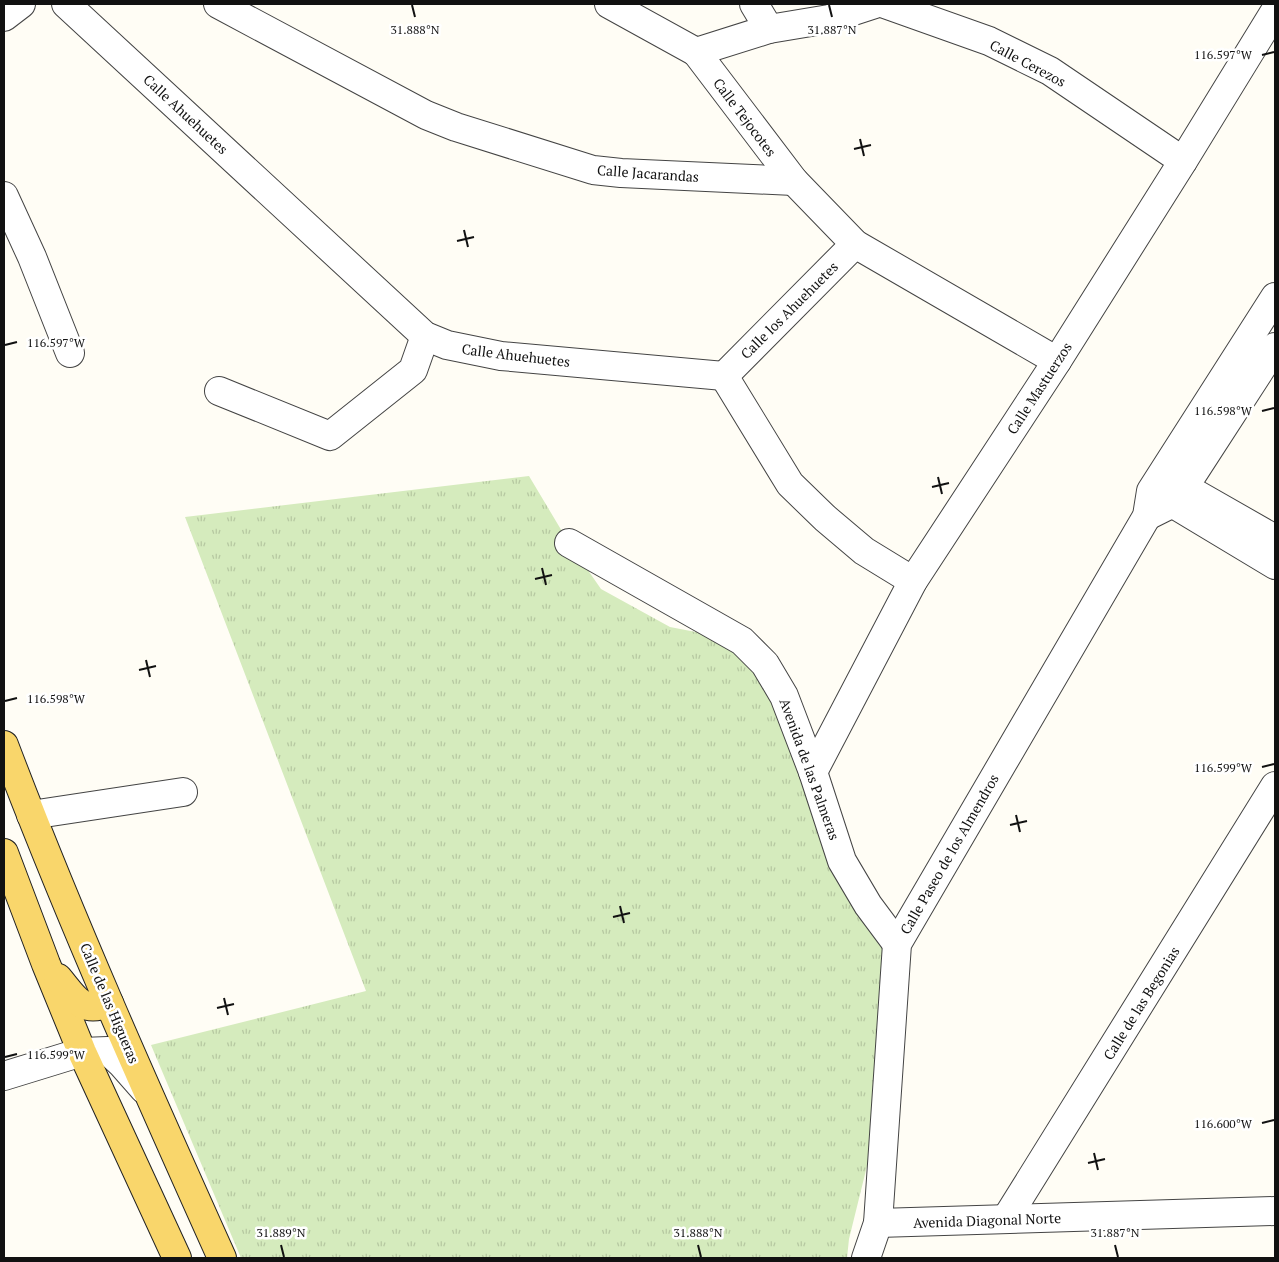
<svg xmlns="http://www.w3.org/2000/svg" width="1279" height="1262" font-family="'PT Serif',serif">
	<defs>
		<pattern id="grass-tufts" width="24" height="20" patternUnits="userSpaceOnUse" patternTransform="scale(1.25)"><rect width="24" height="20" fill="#d5ebbd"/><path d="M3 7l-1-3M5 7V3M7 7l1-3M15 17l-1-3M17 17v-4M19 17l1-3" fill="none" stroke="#b6c8a1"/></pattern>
	</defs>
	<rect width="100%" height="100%" fill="#fffdf5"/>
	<path fill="url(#grass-tufts)" d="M529,476L569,543L601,589L670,627L742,641L813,772L897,944L892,1091L867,1166L849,1239L847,1258H241L151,1045L366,991L185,517Z"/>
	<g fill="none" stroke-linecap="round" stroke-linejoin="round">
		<g stroke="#444" stroke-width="30">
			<g id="minor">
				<path d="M66,4L425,336L447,345L501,356L724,376"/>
				<path d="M218,4L426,115L456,127L593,170L621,173L794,181"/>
				<path d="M609,4L696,52L769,29L829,19L875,4"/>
				<path d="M754,4L769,29"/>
				<path d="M885,4L989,41L1050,71L1183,161"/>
				<path d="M4,17L21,4"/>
				<path d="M696,52L794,181L855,244L1057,361"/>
				<path d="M4,196L32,257L70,353"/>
				<path d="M724,376L790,484L825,518L864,551L913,581"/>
				<path d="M724,376L855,244"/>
				<path d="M219,391L330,436L413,370L425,336"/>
				<path d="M1168,478L1275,539"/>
				<path d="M1157,494L1275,565"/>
				<path d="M1147,516L1171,504L1185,486L1275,347"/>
				<path d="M569,543L742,641L765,664L784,696L813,772L842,861L868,905L897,944"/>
				<path d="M813,772L913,581L1057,361L1183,161L1275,11"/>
				<path d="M31,815L183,792"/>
				<path d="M4,1076L82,1052L108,1051L122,1064L144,1089"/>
				<path d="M1006,1219L1275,786"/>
				<path d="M878,1223L1275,1211"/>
				<path d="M866,1258L878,1223L897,944L1147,516L1151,491L1275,297"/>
			</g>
		</g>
		<g stroke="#222" stroke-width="30">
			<g id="major">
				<path d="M4,745C70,919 146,1089 222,1258"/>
				<path d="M4,853L46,964L82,1052L177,1258"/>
				<path d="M58,978C75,998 81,1014 109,1003"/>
			</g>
		</g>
		<use href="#minor" stroke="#fff" stroke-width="28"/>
		<use href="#major" stroke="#f9d66b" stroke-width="28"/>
	</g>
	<path fill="none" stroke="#111" stroke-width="2" d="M412,5L415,17M829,5L832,17M1262,55L1274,52M860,139L864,156M854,149L871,145M464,230L468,247M457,241L474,237M5,345L17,342M1262,411L1274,408M938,477L942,494M932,487L949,483M542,568L546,585M535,579L552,575M146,660L150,677M139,670L156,666M5,701L17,698M1262,767L1274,764M1016,815L1020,832M1010,825L1027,821M620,906L624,923M613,917L630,913M224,998L228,1015M217,1008L234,1004M5,1057L17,1054M1262,1123L1274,1120M1094,1153L1098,1170M1088,1163L1105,1159M281,1245L284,1257M698,1245L701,1257M1115,1245L1118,1257"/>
	<g text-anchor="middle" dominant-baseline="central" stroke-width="5" stroke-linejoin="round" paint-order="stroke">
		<g font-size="14" fill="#111" stroke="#fff">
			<text transform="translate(1028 63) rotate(28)">Calle Cerezos</text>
			<text transform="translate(186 114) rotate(43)">Calle Ahuehuetes</text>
			<text transform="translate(745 117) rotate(53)">Calle Tejocotes</text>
			<text transform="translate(648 173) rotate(4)">Calle Jacarandas</text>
			<text transform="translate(789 310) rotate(-45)">Calle los Ahuehuetes</text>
			<text transform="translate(516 355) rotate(7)">Calle Ahuehuetes</text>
			<text transform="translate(1039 388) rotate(-57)">Calle Mastuerzos</text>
			<text transform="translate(810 769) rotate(70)">Avenida de las Palmeras</text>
			<text transform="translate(949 854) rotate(-60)">Calle Paseo de los Almendros</text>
			<text transform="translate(110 1003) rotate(67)">Calle de las Higueras</text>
			<text transform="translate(1141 1003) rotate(-58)">Calle de las Begonias</text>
			<text transform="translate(987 1220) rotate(-2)">Avenida Diagonal Norte</text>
		</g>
	</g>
	<g font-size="12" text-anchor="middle" fill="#111" stroke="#fff" stroke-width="5" stroke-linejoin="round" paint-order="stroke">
		<text x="415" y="34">31.888°N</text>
		<text x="832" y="34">31.887°N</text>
		<text x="1223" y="59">116.597°W</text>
		<text x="56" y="347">116.597°W</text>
		<text x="1223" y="415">116.598°W</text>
		<text x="56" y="703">116.598°W</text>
		<text x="1223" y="772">116.599°W</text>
		<text x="56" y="1059">116.599°W</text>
		<text x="1223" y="1128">116.600°W</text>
		<text x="281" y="1237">31.889°N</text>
		<text x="698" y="1237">31.888°N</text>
		<text x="1115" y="1237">31.887°N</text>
	</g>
	<rect width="1279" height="1262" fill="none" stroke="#111111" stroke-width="10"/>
</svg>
